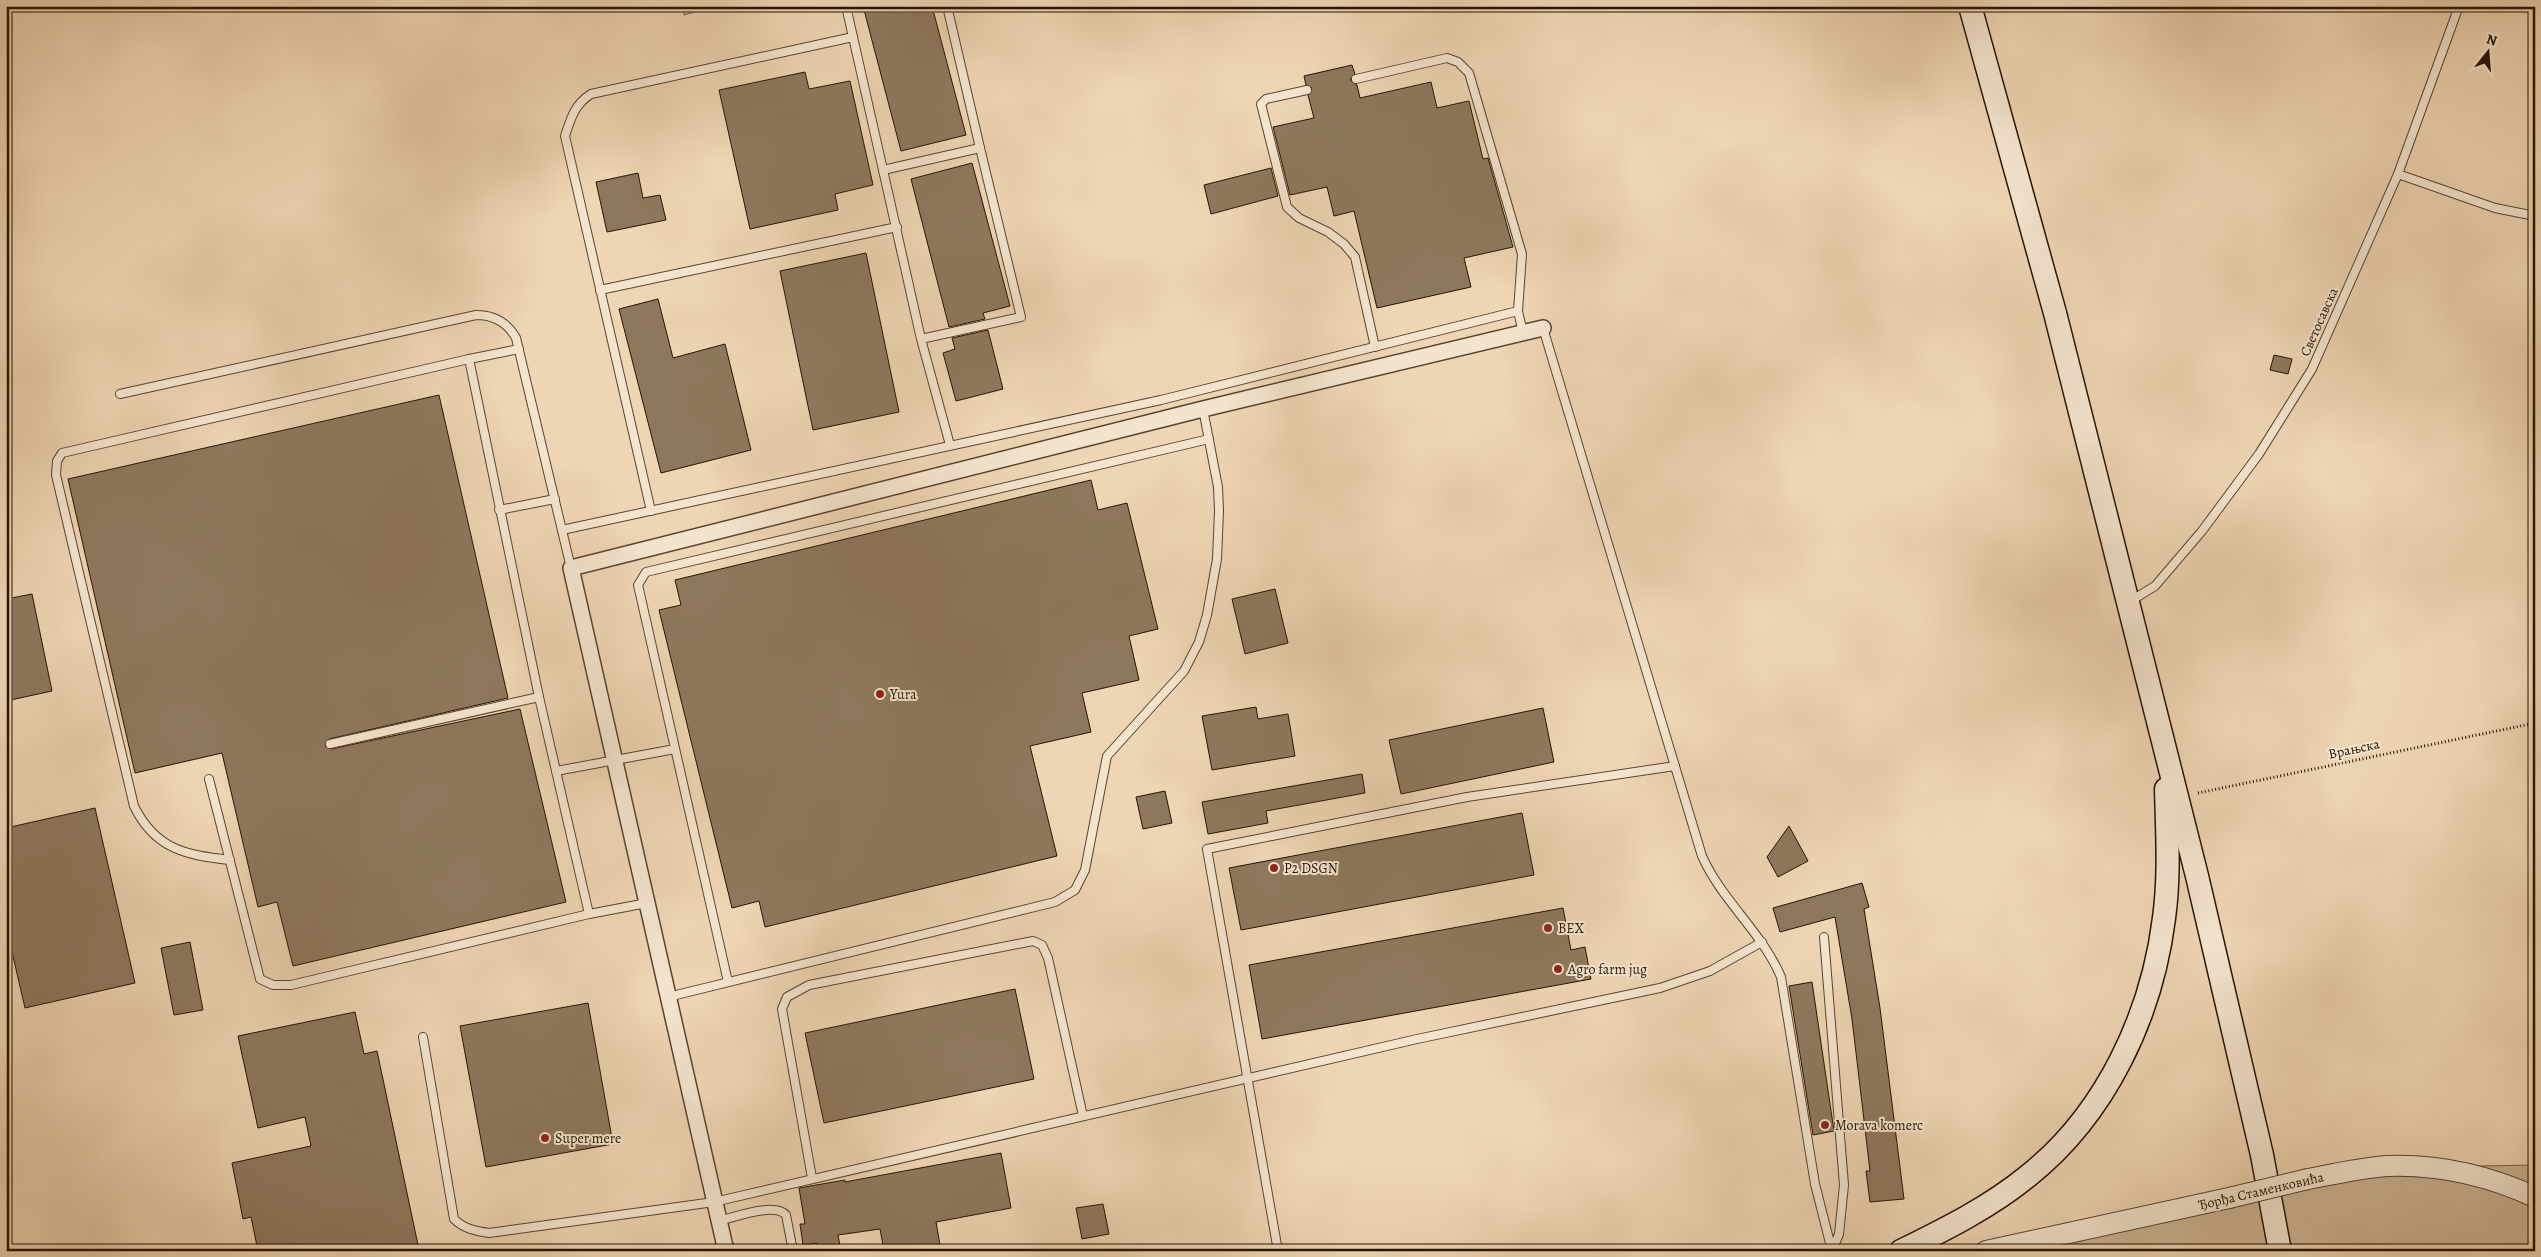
<svg xmlns="http://www.w3.org/2000/svg" width="2541" height="1257" font-family="Alegreya,serif">
	<rect width="100%" height="100%" fill="#eed5b3"/>
	<filter id="stains"><feTurbulence type="fractalNoise" baseFrequency=".004" numOctaves="4"/><feColorMatrix values="0 0 0 0 .2 0 0 0 0 .09 0 0 0 0 .02 0 0 0 .5 -.17"/></filter>
	<radialGradient id="worn" r=".72"><stop offset=".6" stop-color="#630" stop-opacity="0"/><stop offset="1" stop-color="#630" stop-opacity=".3"/></radialGradient>
	<g fill="#ccb495" stroke="#79644a">
		<path d="M682,6H716L684,15Z"/>
		<path d="M2535,1165V1251H2285L2276,1192L2421,1167Z"/>
		<path d="M2265,1199L2276,1251H2055L2054,1236Z"/>
	</g>
	<g fill="#8e785d" stroke="#261400">
		<path d="M863,6H932L966,135L901,151Z"/>
		<path d="M1352,65L1355,74L1350,80L1357,85L1360,98L1431,82L1437,108L1469,101L1483,159L1488,158L1513,247L1464,258L1471,287L1377,308L1354,211L1334,216L1327,187L1290,195L1273,127L1314,118L1308,95L1312,88L1306,85L1304,76Z"/>
		<path d="M805,72L809,89L850,81L873,185L835,194L838,210L750,229L719,90Z"/>
		<path d="M972,163L1010,306L983,313L985,319L949,327L911,179Z"/>
		<path d="M1271,168L1278,196L1211,214L1204,185Z"/>
		<path d="M638,173L643,198L660,195L666,220L607,232L596,182Z"/>
		<path d="M866,253L899,412L813,430L780,271Z"/>
		<path d="M658,299L673,358L725,344L751,450L661,473L619,309Z"/>
		<path d="M988,330L1003,389L956,401L943,353L955,349L952,338Z"/>
		<path d="M2274,355L2292,359L2288,374L2270,370Z"/>
		<path d="M439,395L508,698L329,739L325,746L331,749L520,709L566,902L293,966L277,902L258,907L222,753L135,773L68,479Z"/>
		<path d="M1091,480L1098,510L1127,503L1158,629L1129,636L1139,680L1082,693L1091,732L1030,746L1057,856L765,927L759,901L732,908L659,610L681,605L675,580Z"/>
		<path d="M1275,589L1288,643L1245,654L1232,599Z"/>
		<path d="M32,594L52,691L6,701V599Z"/>
		<path d="M1256,707L1258,719L1288,714L1295,756L1212,770L1202,716Z"/>
		<path d="M1543,708L1554,762L1401,794L1389,740Z"/>
		<path d="M1362,774L1365,793L1266,811L1268,823L1208,834L1202,802Z"/>
		<path d="M1165,791L1172,823L1143,829L1136,797Z"/>
		<path d="M95,808L135,983L25,1008L6,926V828Z"/>
		<path d="M1522,813L1534,875L1241,930L1229,868Z"/>
		<path d="M1789,826L1808,861L1778,877L1767,857Z"/>
		<path d="M1862,883L1869,907L1864,909L1880,1008L1904,1199L1870,1202L1866,1171H1870L1852,1019L1835,917L1780,932L1773,908Z"/>
		<path d="M1563,908L1571,950L1585,947L1591,979L1262,1039L1249,965Z"/>
		<path d="M190,942L203,1010L174,1015L161,948Z"/>
		<path d="M1812,982L1834,1131L1813,1135L1789,986Z"/>
		<path d="M1015,989L1034,1079L824,1123L805,1033Z"/>
		<path d="M588,1003L613,1144L486,1167L460,1026Z"/>
		<path d="M355,1012L364,1054L377,1051L418,1245L391,1251H258L251,1217L243,1219L232,1163L311,1146L305,1117L258,1128L238,1036Z"/>
		<path d="M1001,1153L1011,1208L936,1222L941,1251H884L880,1229L838,1235L840,1246L818,1250L817,1243L803,1245L800,1224H805L799,1188L845,1180V1182Z"/>
		<path d="M1103,1204L1109,1234L1082,1239L1076,1208Z"/>
	</g>
	<g fill="none" stroke-linecap="round" stroke-linejoin="round">
		<g stroke="#58442d" stroke-width="10">
			<g id="service">
				<path d="M846,6L883,170"/>
				<path d="M947,6L980,148"/>
				<path d="M1356,79L1447,58L1458,62L1469,73L1522,254L1518,311"/>
				<path d="M1307,90L1266,99L1261,104L1287,207L1299,218L1328,232L1344,244L1355,257L1375,347"/>
				<path d="M2398,174L2495,208L2535,216"/>
				<path d="M600,290L897,227"/>
				<path d="M1543,328L1702,856C1722,901 1762,932 1781,977L1815,1184L1832,1251"/>
				<path d="M921,339L883,170L980,148L1021,317L921,339L950,445"/>
				<path d="M469,359L519,349"/>
				<path d="M120,394L476,315C494,315 507,322 516,338L571,568"/>
				<path d="M499,510L555,499"/>
				<path d="M651,511L565,136C571,118 574,105 591,94L853,37"/>
				<path d="M562,530L1161,400L1518,311L1523,333"/>
				<path d="M2129,602L2155,586L2202,531L2259,454L2312,369L2398,174L2459,6"/>
				<path d="M330,744L539,697L589,914L647,903"/>
				<path d="M556,771L675,749"/>
				<path d="M209,779L260,979L273,985H291L589,914"/>
				<path d="M230,860C185,855 155,849 134,806L56,475L57,461L62,453L469,359L539,697"/>
				<path d="M1824,937L1844,1185L1839,1234L1832,1251"/>
				<path d="M728,982L638,585L646,572L1209,439"/>
				<path d="M668,997L1055,902L1075,890L1085,870L1107,756L1184,671L1199,642L1207,615L1217,559L1219,511L1218,487L1203,409"/>
				<path d="M423,1037L454,1219C464,1229 476,1231 489,1233L714,1202L1417,1039L1660,988L1710,971L1762,942"/>
				<path d="M812,1178L782,1009L787,997L809,985L1033,941L1042,945L1048,958L1083,1116"/>
				<path d="M719,1221C735,1217 775,1202 786,1215L793,1251"/>
				<path d="M1278,1251L1207,849L1467,797L1675,766"/>
			</g>
		</g>
		<g stroke="#58442d" stroke-width="18">
			<path id="minor" d="M726,1251L571,568L1203,409L1543,328"/>
		</g>
		<g stroke="#58442d" stroke-width="22">
			<g id="tertiary">
				<path d="M2308,1179C2334,1174 2360,1168 2387,1166C2437,1164 2489,1176 2535,1197"/>
				<path d="M1986,1251L2229,1198"/>
			</g>
		</g>
		<g stroke="#261400" stroke-width="25">
			<g id="secondary">
				<path d="M1970,6L2055,313L2197,876L2262,1155L2280,1251"/>
				<path d="M1901,1251C1946,1229 1990,1207 2028,1176C2106,1114 2152,1015 2164,918C2170,875 2167,831 2166,789"/>
			</g>
		</g>
		<path stroke="#261400" stroke-width="3" stroke-dasharray="1 2.5" stroke-linecap="butt" d="M2198,793L2535,723"/>
		<use href="#service" stroke="#f4e4ce" stroke-width="8"/>
		<use href="#minor" stroke="#f4e4ce" stroke-width="15"/>
		<use href="#tertiary" stroke="#f4e4ce" stroke-width="20"/>
		<use href="#secondary" stroke="#f4e4ce" stroke-width="22"/>
		<g stroke="#58442d" stroke-width="22" stroke-linecap="butt">
			<path id="tertiary-bridge" d="M2229,1198L2308,1179"/>
		</g>
		<use href="#tertiary-bridge" stroke="#f4e4ce" stroke-width="20"/>
	</g>
	<g fill="#8f2418" stroke="#f4e4ce" stroke-width="2">
		<circle cx="880" cy="694" r="5"/>
		<circle cx="1274" cy="868" r="5"/>
		<circle cx="1548" cy="928" r="5"/>
		<circle cx="1558" cy="969" r="5"/>
		<circle cx="1825" cy="1125" r="5"/>
		<circle cx="545" cy="1138" r="5"/>
	</g>
	<g text-anchor="middle" dominant-baseline="central" stroke-width="4" stroke-linejoin="round" paint-order="stroke">
		<g font-size="14" fill="#261400" stroke="#f4e4ce">
			<text transform="translate(2319 322) rotate(-66)">Светосавска</text>
			<text transform="translate(2354 749) rotate(-12)">Врањска</text>
			<text transform="translate(2261 1191) rotate(-13)">Ђорђа Стаменковића</text>
		</g>
		<g font-size="14" fill="#261400" stroke="#f4e4ce" text-anchor="start">
			<text x="890" y="694">Yura</text>
			<text x="1284" y="868">P2 DSGN</text>
			<text x="1558" y="928">BEX</text>
			<text x="1568" y="969">Agro farm jug</text>
			<text x="1835" y="1125">Morava komerc</text>
			<text x="555" y="1138">Super mere</text>
		</g>
	</g>
	<rect width="2541" height="1257" fill="none" stroke="#eed5b3" stroke-width="25"/>
	<rect x="8" y="8" width="2526" height="1242" fill="none" stroke="#261400" stroke-width="2.5"/>
	<rect x="12" y="12" width="2516" height="1232" fill="none" stroke="#261400"/>
	<g transform="translate(2488 52) rotate(17)" stroke="#f4e4ce" stroke-width="4" paint-order="stroke">
	<path d="M0-4L9 19L0 12L-9 19Z" fill="#261400"/>
	<text y="-8" font-size="14" font-weight="bold" text-anchor="middle" fill="#261400">N</text>
	</g>
	<rect width="100%" height="100%" filter="url(#stains)"/>
	<rect width="100%" height="100%" fill="url(#worn)"/>
</svg>
